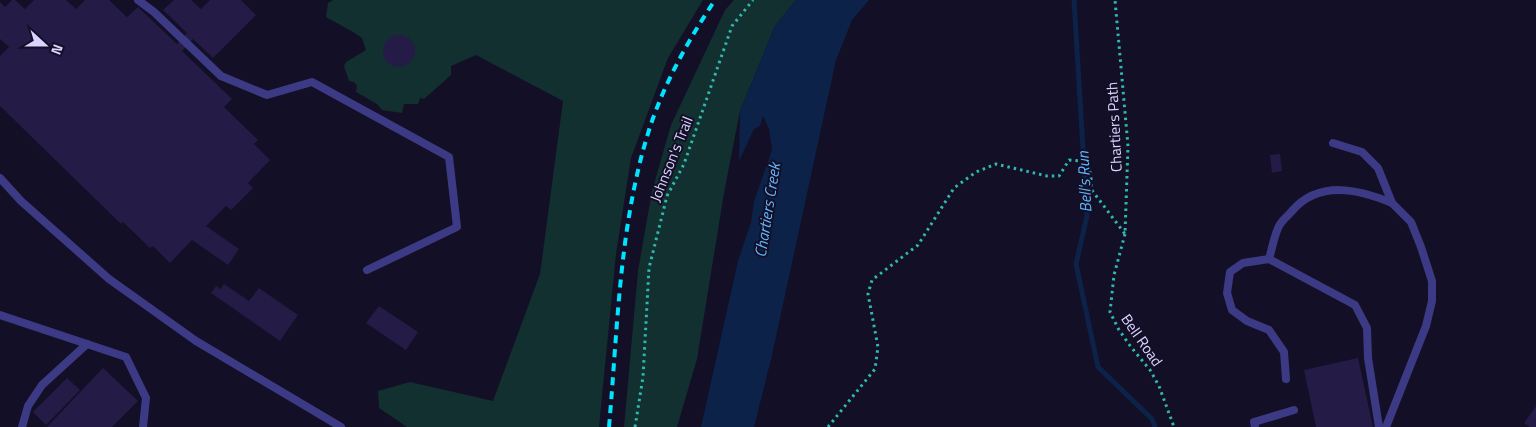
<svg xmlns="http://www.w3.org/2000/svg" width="1536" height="427" font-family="'Titillium Web',sans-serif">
	<rect width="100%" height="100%" fill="#130f26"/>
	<g fill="#12302f">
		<path d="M333,0H703L668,58L631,158L616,254L599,427H407L379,408L378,391L410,382L493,401L540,274L563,101L476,55L451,66V75L424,99L420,98L418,104H404L402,113L382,110L377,104L356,92L357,86L354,82L349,81L344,66L346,62L366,50L362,38L353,32L326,17L328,3Z"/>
		<path d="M734,0H796L775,26L740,111L724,193L697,359L677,427H624L638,271L652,191L671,125L725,10Z"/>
	</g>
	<path fill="#0c2248" d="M796,0H869L852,20L836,60L772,355L754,427H701L738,261L751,222L754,201L772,150L769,129L763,116L760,126L754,129L739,161L740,111L775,26Z"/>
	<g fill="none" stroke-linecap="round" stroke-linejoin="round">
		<path stroke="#0c2248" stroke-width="5" d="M1074,0L1087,216L1076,264L1098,367L1152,419L1155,427"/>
	</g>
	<g fill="#241b47">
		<path d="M12,0H15L25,9L34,0H66L76,9L85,0H109L127,17L138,7L177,44L187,33L163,10L174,0H191L201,9L210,0H241L256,15L213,58L193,39L182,51L232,99L224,107L258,140L254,144L270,160L248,183L253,188L231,210L226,206L206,226L239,249L228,265L192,240L170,263L153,246L150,248L123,222L121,224L0,106V56L9,47L0,39V2L5,7Z"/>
		<circle cx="399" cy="51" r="16"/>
		<path d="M1280,154L1282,171L1272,173L1270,155Z"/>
		<path d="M224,284L249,301L259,288L298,315L280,341L211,293L216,286L221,289Z"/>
		<path d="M379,306L418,332L406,350L366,323Z"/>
		<path d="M1358,358L1373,427H1316L1304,370Z"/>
		<path d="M103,368L138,401L112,427H47Z"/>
		<path d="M67,378L80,390L46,425L33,412Z"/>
		<path d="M1536,406V427H1530L1524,423Z"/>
	</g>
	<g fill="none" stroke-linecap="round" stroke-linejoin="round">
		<g stroke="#2fb8b0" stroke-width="3" stroke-dasharray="2.5 4" stroke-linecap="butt">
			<path d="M1125,234L1114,275L1110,312L1119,330L1131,347L1150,370L1159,386L1174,427"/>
			<path d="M635,427L643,377L649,268L667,196L684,164L732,26L753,0"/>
			<path d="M828,427L875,369L878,347L868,294L872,280L918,245L954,188L976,172L996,164L1047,176H1059L1069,160L1080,161L1089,167L1091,178V189L1125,234L1128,146L1115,0"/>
		</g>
		<g stroke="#3d3a85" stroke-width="8">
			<path d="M138,0L154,12L221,76L267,95L312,82L449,157L457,227L367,270"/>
			<path d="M1333,143L1362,152L1378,168L1392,203L1411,222L1421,247L1432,281V301L1426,326L1386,427"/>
			<path d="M0,178L21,201L109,279L196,341L341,427"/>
			<path d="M1269,259C1272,249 1274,236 1279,226C1282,220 1288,216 1292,211C1319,180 1358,189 1392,203"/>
			<path d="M0,315L126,357L146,398L143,427"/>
			<path d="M1286,379L1284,352L1269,330L1247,321L1232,310L1227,293L1230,272L1243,263L1269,259L1355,305L1367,328L1368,358L1379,427"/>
			<path d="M22,427L28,406L42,385L87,344"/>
			<path d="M1255,427L1254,422L1294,410"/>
		</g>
		<path stroke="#00e5ff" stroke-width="4" stroke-dasharray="8 6" stroke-linecap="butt" d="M609,427C618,326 619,221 651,124C666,80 689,39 715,0"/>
	</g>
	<g text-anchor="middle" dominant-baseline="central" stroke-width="4" stroke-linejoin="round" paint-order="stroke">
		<g font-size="15" fill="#d9d4ff" stroke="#130f26">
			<text transform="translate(1114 127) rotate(-93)">Chartiers Path</text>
			<text transform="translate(671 159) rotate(-68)">Johnson's Trail</text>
			<text transform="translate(1142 340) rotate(55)">Bell Road</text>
		</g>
		<g font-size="16" font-style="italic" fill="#62b6ff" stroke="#130f26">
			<text transform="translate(1084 182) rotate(-93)">Bell's Run</text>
			<text transform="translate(767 210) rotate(-81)">Chartiers Creek</text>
		</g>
	</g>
	<g transform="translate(45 45) rotate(111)" stroke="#130f26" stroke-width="4" paint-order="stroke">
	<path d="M0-4L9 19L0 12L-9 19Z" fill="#d9d4ff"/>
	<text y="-8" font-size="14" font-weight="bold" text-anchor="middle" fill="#d9d4ff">N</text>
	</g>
</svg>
